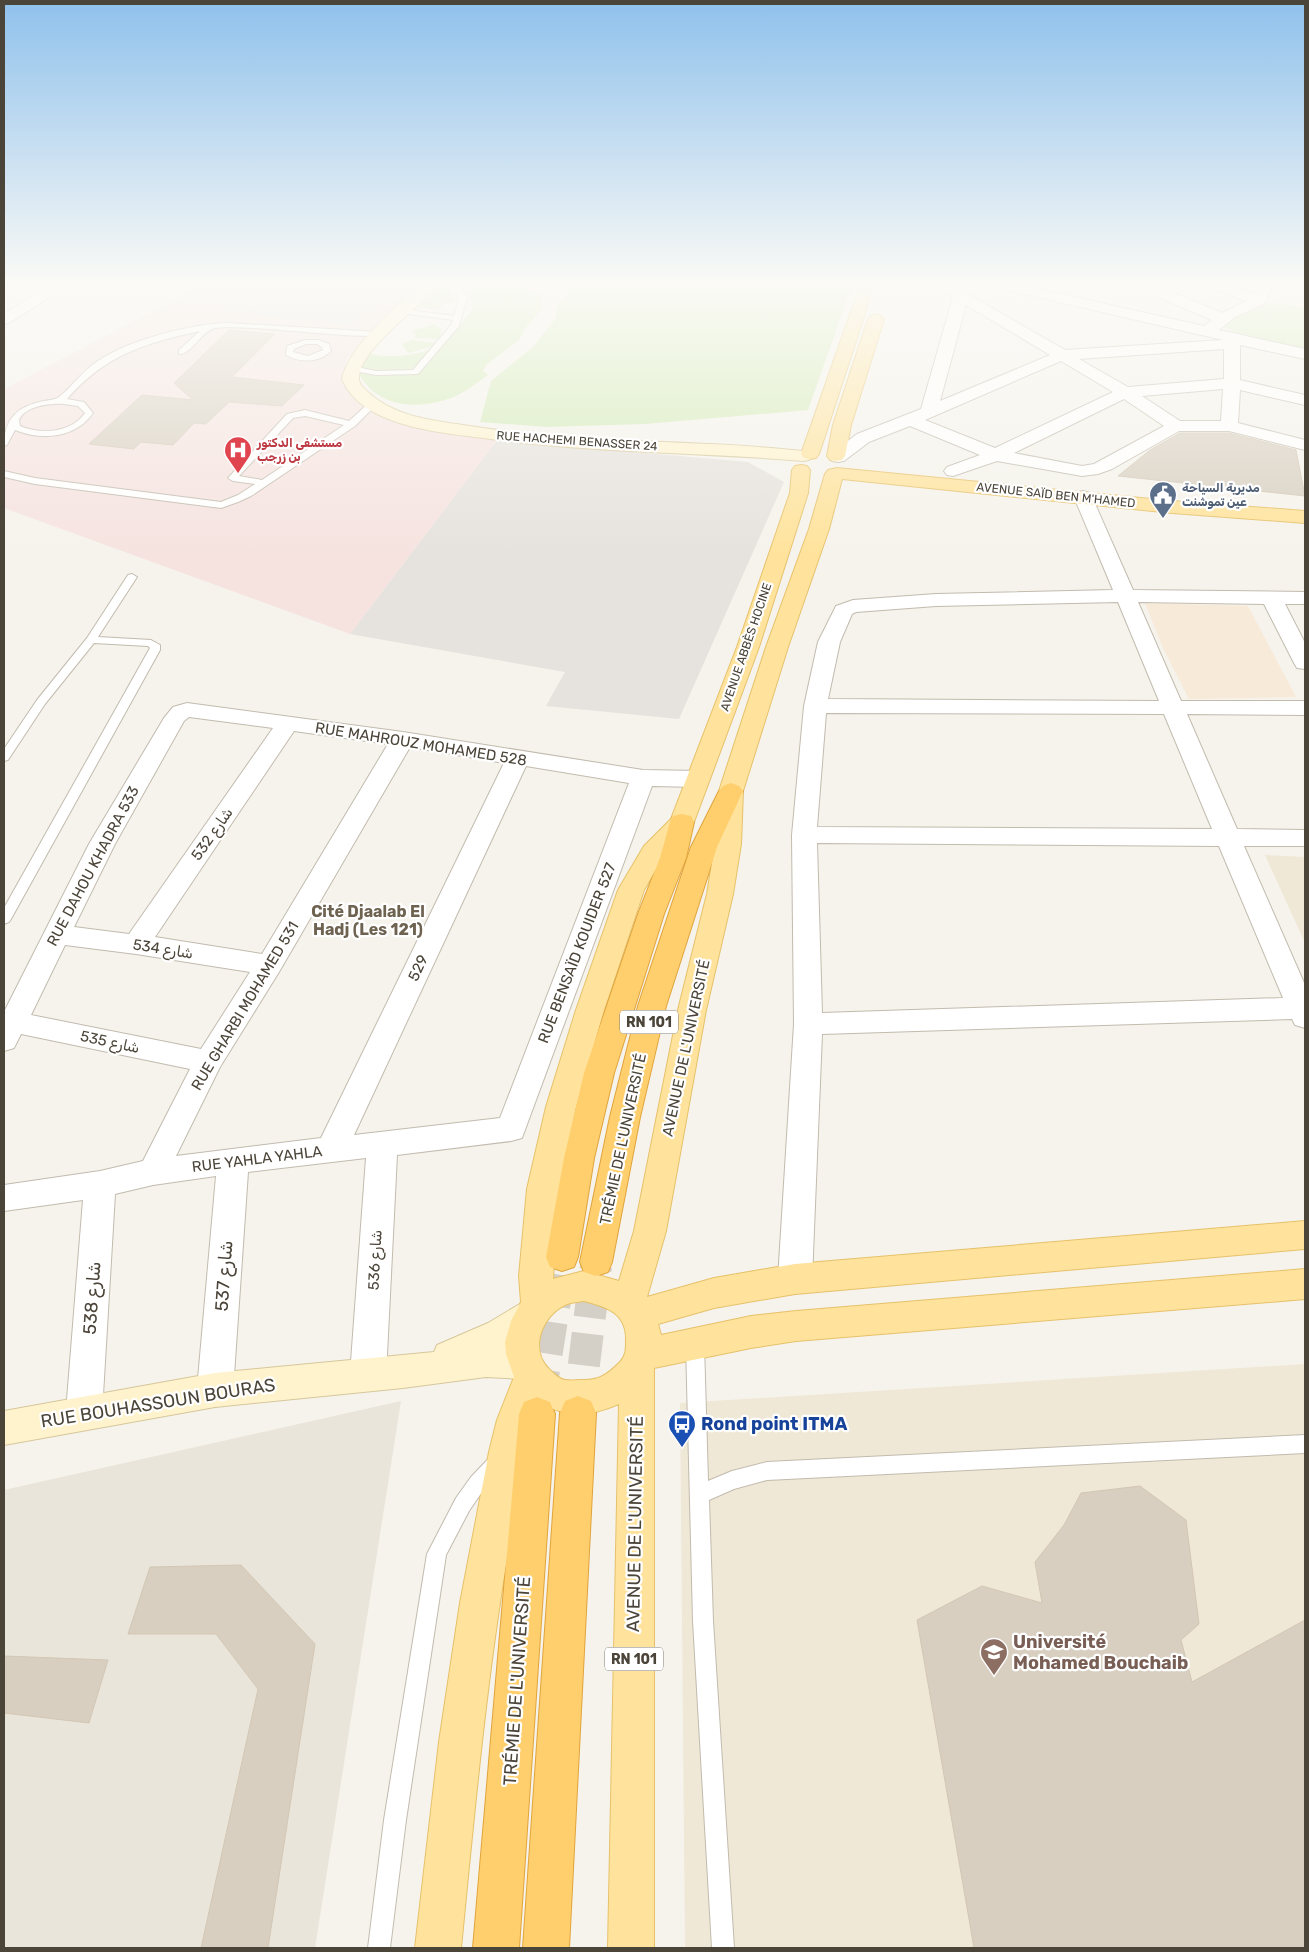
<svg xmlns="http://www.w3.org/2000/svg" width="1309" height="1952" font-family="Rubik,'Noto Sans Arabic',sans-serif">
	<rect width="100%" height="100%" fill="#f6f3ec"/>
	<path fill="#eae5da" d="M401,1401L315,1948H4V1490Z"/>
	<path fill="#f7ead8" d="M1145,603L1248,606L1296,697L1189,699L1163,648Z"/>
	<path fill="#e6e2dd" d="M497,440L748,462L784,482L679,719L546,706L565,672L350,634Z"/>
	<g fill="#efe8d6">
		<path d="M1265,855L1305,857V943Z"/>
		<path d="M1305,1364V1948H685L680,1403Z"/>
	</g>
	<path fill="#f6e3e0" d="M207,283H420L347,358L344,380L375,409L497,440L350,634L4,508V389Z"/>
	<g fill="#d2eab5">
		<path d="M442,283H446L456,301L445,303L437,310L414,306L419,300H425Z"/>
		<path d="M463,283H528L529,286L526,289L542,296L540,302L543,306L542,309L526,327L519,340L487,364L483,371L488,375C475,384 462,395 448,399C414,410 376,407 358,372L374,375L419,373L472,310V303Z"/>
		<path d="M575,283H853L808,410L645,424L547,427L480,422L491,381L533,347L556,318L557,306Z"/>
		<path d="M1266,302L1305,307V349L1238,334L1224,327L1225,320Z"/>
		<path d="M434,324L441,329L440,339L414,338L416,335L412,331Z"/>
		<path d="M413,340L435,343L430,347L408,353L402,344Z"/>
		<path d="M432,349L411,370L374,371L361,368L367,353C390,359 410,356 432,349Z"/>
	</g>
	<path fill="#e5e3e0" d="M258,283H390L350,325L226,311Z"/>
	<g fill="#d8cfc1" stroke="#d3c7b4">
		<path d="M229,330L275,334L232,377L304,385L282,406L229,402L206,424L194,423L173,445L141,442L134,449L89,444L142,395L193,400L174,383Z"/>
		<path d="M1180,433H1229L1296,450L1305,496L1118,476L1150,450Z"/>
		<path d="M1140,1486L1186,1520L1199,1624L1181,1640L1192,1682L1305,1620V1948H974L917,1620L982,1586L1042,1603L1035,1562L1064,1525L1081,1493Z"/>
		<path d="M241,1565L315,1644L268,1948H201L258,1689L216,1634H128L150,1567Z"/>
		<path d="M4,1656L108,1660L89,1723L4,1713Z"/>
	</g>
	<g fill="none" stroke-linecap="round" stroke-linejoin="round">
		<g stroke="#d4d0c8" stroke-width="32" stroke-dasharray="32 16" stroke-linecap="butt">
			<path d="M539,1401L562,1257"/>
			<path d="M578,1413L596,1266"/>
		</g>
		<g stroke="#c2bbae" stroke-width="2">
			<g id="lane">
				<path d="M451,283H459L467,298L459,326L418,374L376,375L349,370V366H352L376,371L413,370L451,325L453,320L401,313L397,311L401,309L454,316L459,298Z"/>
				<path d="M228,323L380,332L384,334C373,342 244,323 215,328C202,331 194,350 182,354H179V350L200,331C145,343 105,355 67,399L84,402L93,413C76,438 42,441 15,430L7,445L4,446C4,418 18,406 44,401C49,400 55,400 59,397C72,387 81,372 98,361C129,340 190,324 228,323ZM64,404L78,406L85,413C71,433 41,435 20,426L19,420C25,406 50,403 64,404Z"/>
				<path d="M305,340H318L329,344L331,351C319,363 300,363 286,355L287,346ZM306,344H317L322,347L323,350L308,356L293,352L294,349Z"/>
				<path d="M370,402L377,404L355,426L251,496L238,502L221,508L35,484L4,477V471L35,478L221,502L238,495L255,484L233,481L228,478L287,414L305,410L349,421ZM305,416L344,425L262,480L239,476L293,418Z"/>
				<path d="M132,574L137,577L98,637L151,640L160,645V650L11,919L9,922L4,924V908L150,648L148,646L94,643L45,704L8,760L4,761V749L37,700L87,638L128,575Z"/>
				<path d="M695,1336L701,1338L704,1344L708,1481L732,1471L767,1462L1305,1435V1453L767,1480L734,1489L709,1500L713,1621L734,1948H712L693,1621L686,1344L689,1338Z"/>
				<path d="M498,1452L504,1455L507,1461L504,1467L484,1489L469,1511L446,1555L406,1820L390,1948H368L384,1820L427,1554L456,1498L471,1477L492,1455Z"/>
			</g>
		</g>
		<g stroke="#c2bbae" stroke-width="2">
			<g id="street">
				<path d="M55,283H72L9,323L4,324V314Z"/>
				<path d="M938,283H954L966,293L1065,350L1223,340L993,287L988,286L986,283H1012L1204,326L1212,320L1162,299L1157,292C1165,281 1184,283 1196,283L1194,286L1174,293L1222,313L1246,301L1207,286L1205,283H1225L1254,294L1259,283H1273L1264,304L1235,317L1219,330L1305,349V359L1240,345V380L1305,395V405L1240,390L1238,423L1305,440V450L1229,431H1179L1112,469L1098,474L1082,476L997,461L953,476L947,475L944,471L947,467L980,455L910,426L869,442L844,461L838,462L832,461L829,457L832,453L857,434L921,409L953,297ZM966,305L1050,355L940,401ZM1224,349V379L1128,387L1079,359ZM1061,361L1113,392L995,448L925,420ZM1223,389L1221,421H1180L1142,396ZM1124,399L1164,426L1094,464L1082,466L1014,453Z"/>
				<path d="M1083,491L1090,493L1092,497L1133,590L1305,592V604H1285L1305,643V669L1297,668L1294,663L1264,604L1138,602L1181,701H1305V715L1187,714L1237,829L1305,830V846H1244L1305,985V1028L1295,1025L1292,1019L822,1034L812,1279L807,1289L795,1294L783,1289L778,1279L794,1024L792,835L804,706L818,642L836,606L853,600L936,594L1113,590L1074,497L1076,493ZM1118,602L1159,701L828,699L840,642L852,614L856,612L936,606ZM826,713L1164,714L1212,829L817,827ZM817,843L1219,846L1283,998L822,1013Z"/>
				<path d="M187,703L403,732L643,770L698,771L706,774L710,779L706,784L698,787L652,786L522,1138L511,1141L397,1155L386,1375L380,1387L368,1391L356,1387L350,1375L366,1158L248,1172L233,1390L227,1402L215,1407L203,1402L197,1390L216,1176L153,1185L115,1194L102,1412L97,1424L84,1429L71,1424L66,1412L83,1200L4,1211V1185L100,1171L143,1161L190,1069L21,1034L14,1048L4,1051V1012L89,844L164,718L173,707ZM189,717L273,728L129,934L74,927L115,844L184,721ZM294,731L388,744L262,954L155,937ZM410,747L504,763L321,1138L176,1156L220,1067L279,972ZM526,766L629,783L500,1118L354,1135ZM65,945L136,954L250,972L201,1049L31,1015Z"/>
			</g>
		</g>
		<g stroke="#d6c79b" stroke-width="2">
			<g id="secondary">
				<path d="M423,283H439C422,307 361,347 359,377C358,383 363,388 368,392C393,416 430,420 463,425C544,438 627,440 709,444C740,445 772,448 803,451L809,452L812,456L809,460L803,461C699,452 594,453 490,439C453,434 413,431 379,415C363,407 349,396 342,379C349,345 398,306 423,283Z"/>
				<path d="M530,1301L542,1305L547,1316L542,1327L510,1346L525,1347L537,1352L542,1363L537,1374L525,1379L486,1377L403,1388L215,1407L4,1445V1411L215,1373L434,1352L437,1345L488,1323L518,1305Z"/>
			</g>
		</g>
		<g stroke="#e6c16a" stroke-width="2">
			<g id="primary">
				<path d="M861,283H875L819,454L816,458L810,459L804,458L801,454Z"/>
				<path d="M876,314L881,316L884,319L851,425L845,456L842,460L836,461L830,460L827,456L833,425L868,319L871,316Z"/>
				<path d="M801,465L807,466L810,470L808,493L759,647L694,822L663,857L644,890L604,1010L576,1107L559,1189L553,1279L584,1271L619,1281L634,1231L678,1010L707,894L715,844L719,791L766,647L809,529L825,474L828,470L837,468L1172,501L1305,511V523L1172,513L842,479L829,529L788,647L743,791L741,844L733,894L706,1010L666,1231L647,1297L714,1278L795,1264L1305,1221V1249L795,1294L714,1308L658,1324L661,1335L751,1316L796,1311L1305,1269V1299L796,1341L751,1348L654,1368V1948H608L619,1404C588,1417 570,1418 539,1403C521,1451 517,1503 508,1552C486,1683 474,1816 461,1948H415L439,1742L460,1603L489,1452L497,1420L514,1377L506,1354L505,1342L511,1321L521,1302L519,1276L527,1189L546,1107L576,1010L618,890L644,846L671,819L737,647L790,493L792,470L795,466ZM584,1301C607,1307 627,1313 626,1341C626,1349 626,1356 620,1362C607,1375 599,1381 580,1380C575,1380 570,1381 565,1380C559,1379 553,1373 549,1369C529,1349 542,1316 565,1305C571,1302 578,1302 584,1301Z"/>
			</g>
		</g>
		<g stroke="#e0a43c" stroke-width="2">
			<g id="highway">
				<path d="M731,783L739,786L743,791L717,847L666,1006L640,1117L612,1262L608,1272L596,1276L584,1272L580,1262L610,1117L638,1006L691,847L719,791L723,786Z"/>
				<path d="M682,814L691,816L694,822L686,858L664,914L614,1073L594,1158L578,1257L574,1267L562,1271L550,1267L546,1257L564,1158L584,1073L638,914L660,858L670,822L673,816Z"/>
				<path d="M578,1396L591,1401L596,1413L569,1948H523L560,1413L565,1401Z"/>
				<path d="M537,1397L550,1402L555,1414L519,1948H473L519,1414L524,1402Z"/>
			</g>
		</g>
		<use href="#lane" fill="#fff" fill-rule="evenodd"/>
		<use href="#street" fill="#fff" fill-rule="evenodd"/>
		<use href="#secondary" fill="#fff3cd" fill-rule="evenodd"/>
		<use href="#primary" fill="#ffe39c" fill-rule="evenodd"/>
		<use href="#highway" fill="#ffcf6e" fill-rule="evenodd"/>
	</g>
	<linearGradient id="sky" x2="0" y2="1"><stop stop-color="#8fc1ec"/><stop offset="0.51" stop-color="#fbfaf6"/><stop offset="1" stop-color="#fbfaf6" stop-opacity="0"/></linearGradient>
	<rect width="1309" height="556" fill="url(#sky)"/>
	<defs>
		<g id="hospital-pin" transform="scale(1.4375)"><path d="M0 17L-7.5 6A9.5 9.5 0 1 1 7.5 6Z" fill="#e0444e" stroke="#fff"/><path d="M-5-5h3v3.5h4V-5h3V5h-3V1.5h-4V5h-3Z" fill="#fff"/></g>
		<g id="civic-pin" transform="scale(1.4375)"><path d="M0 17L-7.5 6A9.5 9.5 0 1 1 7.5 6Z" fill="#5c6f8a" stroke="#fff"/><path d="M-.6-6.5H3V-4.5H.6V-3L4-1V1h2V6H-6V1h2V-1L-.6-3ZM-1.2 2.5V6h2.4V2.5Z" fill="#fff"/></g>
		<g id="bus-pin" transform="scale(1.4375)"><path d="M0 17L-7.5 6A9.5 9.5 0 1 1 7.5 6Z" fill="#1a4fb4" stroke="#fff"/><path d="M-5-6H5V4H4V6H2V4H-2V6H-4V4H-5ZM-3.5-4V0h7V-4ZM-3.5 1.2v1.5H-2V1.2ZM2 1.2v1.5H3.5V1.2Z" fill="#fff"/></g>
		<g id="university-pin" transform="scale(1.4375)"><path d="M0 17L-7.5 6A9.5 9.5 0 1 1 7.5 6Z" fill="#8d6e63" stroke="#fff"/><path d="M0-5L7-2L0 1L-7-2ZM-4 1L0 2.5L4 1V4Q0 6-4 4Z" fill="#fff"/></g>
	</defs>
	<g fill-rule="evenodd">
		<use href="#hospital-pin" x="238" y="450"/>
		<use href="#civic-pin" x="1163" y="495"/>
		<use href="#bus-pin" x="682" y="1424"/>
		<use href="#university-pin" x="994" y="1652"/>
	</g>
	<g text-anchor="middle" dominant-baseline="central" stroke-width="4.5" stroke-linejoin="round" paint-order="stroke">
		<g font-size="12" fill="#4b4439" stroke="#fff">
			<text transform="translate(577 441) rotate(4)">RUE HACHEMI BENASSER 24</text>
			<text transform="translate(1056 495) rotate(6)">AVENUE SAÏD BEN M'HAMED</text>
			<text transform="translate(746 647) rotate(-71)">AVENUE ABBÈS HOCINE</text>
		</g>
		<g font-size="12" font-weight="bold" fill="#be3a42" stroke="#fff" text-anchor="start">
			<text x="257" y="443">مستشفى الدكتور<tspan x="257" dy="14">بن زرجب</tspan></text>
		</g>
		<g font-size="12" font-weight="bold" fill="#4e5e75" stroke="#fff" text-anchor="start">
			<text x="1182" y="488">مديرية السياحة<tspan x="1182" dy="14">عين تموشنت</tspan></text>
		</g>
		<g fill="#fff" stroke="#817c74" stroke-width="1">
			<rect x="620" y="1010.5" width="58" height="23" rx="4"/>
			<rect x="605" y="1647.5" width="58" height="23" rx="4"/>
		</g>
		<g font-size="14" font-weight="bold" fill="#4b4439">
			<text x="649" y="1022">RN 101</text>
			<text x="634" y="1659">RN 101</text>
		</g>
		<g font-size="15" fill="#4b4439" stroke="#fff">
			<text transform="translate(421 744) rotate(9)">RUE MAHROUZ MOHAMED 528</text>
			<text transform="translate(212 834) rotate(-55)">532 شارع</text>
			<text transform="translate(93 866) rotate(-62)">RUE DAHOU KHADRA 533</text>
			<text transform="translate(163 949) rotate(9)">534 شارع</text>
			<text transform="translate(577 953) rotate(-69)">RUE BENSAÏD KOUIDER 527</text>
			<text transform="translate(418 968) rotate(-65)">529</text>
			<text transform="translate(245 1006) rotate(-59)">RUE GHARBI MOHAMED 531</text>
			<text transform="translate(110 1042) rotate(12)">535 شارع</text>
			<text transform="translate(686 1048) rotate(-78)">AVENUE DE L'UNIVERSITÉ</text>
			<text transform="translate(623 1139) rotate(-78)">TRÉMIE DE L'UNIVERSITÉ</text>
			<text transform="translate(257 1159) rotate(-7)">RUE YAHLA YAHLA</text>
			<text transform="translate(375 1260) rotate(-87)">شارع 536</text>
		</g>
		<g font-size="16" font-weight="bold" fill="#6e6250" stroke="#fff">
			<text x="368" y="911">Cité Djaalab El<tspan x="368" dy="18">Hadj (Les 121)</tspan></text>
		</g>
		<g font-size="18" fill="#4b4439" stroke="#fff">
			<text transform="translate(224 1276) rotate(-86)">537 شارع</text>
			<text transform="translate(92 1298) rotate(-86)">538 شارع</text>
			<text transform="translate(158 1403) rotate(-9)">RUE BOUHASSOUN BOURAS</text>
			<text transform="translate(635 1524) rotate(-89)">AVENUE DE L'UNIVERSITÉ</text>
			<text transform="translate(517 1681) rotate(-86)">TRÉMIE DE L'UNIVERSITÉ</text>
		</g>
		<g font-size="18" font-weight="bold" fill="#164399" stroke="#fff" text-anchor="start">
			<text x="701" y="1424">Rond point ITMA</text>
		</g>
		<g font-size="18" font-weight="bold" fill="#785e54" stroke="#fff" text-anchor="start">
			<text x="1013" y="1642">Université<tspan x="1013" dy="21">Mohamed Bouchaib</tspan></text>
		</g>
	</g>
	<rect width="1309" height="1952" fill="none" stroke="#4b4439" stroke-width="10"/>
</svg>
